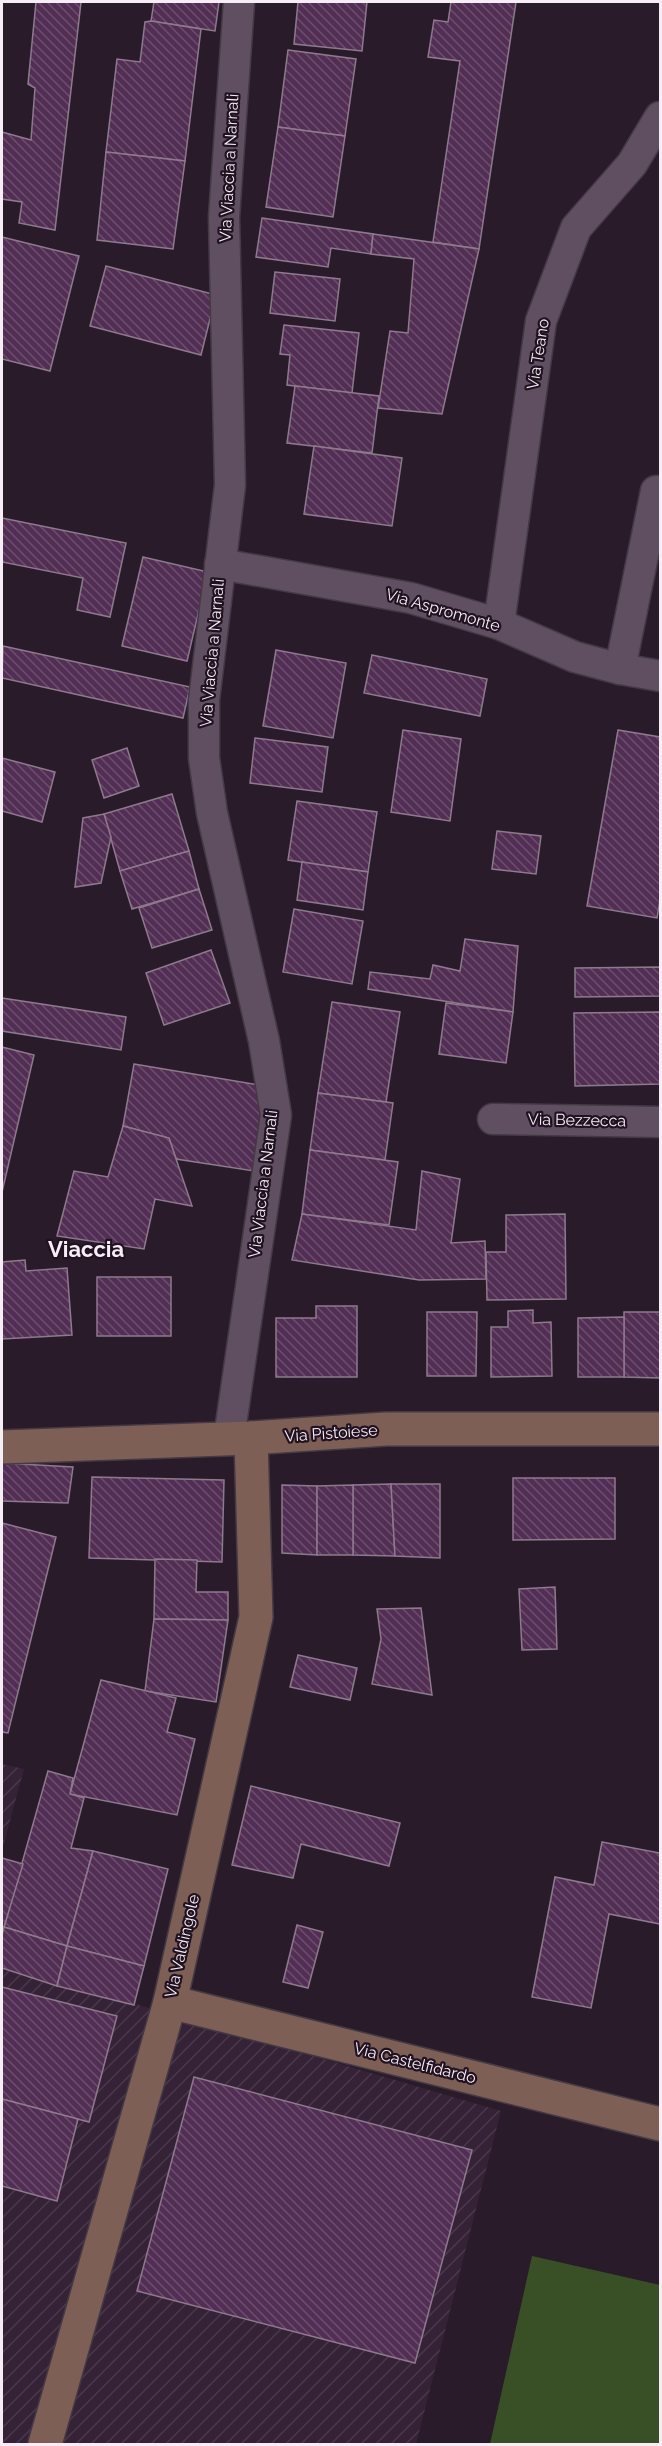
<svg xmlns="http://www.w3.org/2000/svg" width="662" height="2446" font-family="Raleway,sans-serif">
	<defs>
		<pattern id="industrial-furrows" width="10" height="10" patternUnits="userSpaceOnUse" patternTransform="scale(1.5)"><rect width="10" height="10" fill="#352236"/><path d="M-1 1l2-2M0 10L10 0M9 11l2-2" fill="none" stroke="#49384a"/></pattern>
		<pattern id="building-back-hatch" width="6" height="6" patternUnits="userSpaceOnUse" patternTransform="scale(1.5)"><rect width="6" height="6" fill="#532e54"/><path d="M-1 5l2 2M0 0l6 6M5-1l2 2" fill="none" stroke="#6c4d6d"/></pattern>
	</defs>
	<rect width="100%" height="100%" fill="#2a1b2a"/>
	<g fill="url(#industrial-furrows)">
		<path d="M2,1764L24,1769L2,1850Z"/>
		<path d="M2,1965L501,2111L416,2444H2Z"/>
	</g>
	<path fill="#395027" d="M532,2256L660,2285V2444H490Z"/>
	<g fill="url(#building-back-hatch)" stroke="#8d7a8d" stroke-width="1.5">
		<path d="M36,2H81L55,230L19,223L22,202L2,199V132L31,140L35,88L28,84Z"/>
		<path d="M154,2H219L215,31L151,21Z"/>
		<path d="M298,2H367L362,51L294,44Z"/>
		<path d="M451,2H516L479,249L433,242L460,61L428,57L434,20L448,22Z"/>
		<path d="M151,21L201,29L185,161L106,152L117,59L140,62L145,22Z"/>
		<path d="M288,50L356,59L345,136L278,127Z"/>
		<path d="M278,127L345,136L333,217L266,207Z"/>
		<path d="M106,152L185,161L173,249L97,240Z"/>
		<path d="M262,218L373,234L371,254L331,248L328,267L256,257Z"/>
		<path d="M373,234L479,249L442,414L378,408L390,331L408,333L414,259L371,254Z"/>
		<path d="M2,237L79,256L50,371L2,359Z"/>
		<path d="M106,266L216,295L201,355L90,326Z"/>
		<path d="M275,272L340,279L335,321L270,313Z"/>
		<path d="M284,325L359,333L352,393L287,385L290,355L280,354Z"/>
		<path d="M295,386L379,396L372,453L287,443Z"/>
		<path d="M314,446L402,458L392,526L304,514Z"/>
		<path d="M2,518L126,543L110,617L77,610L83,578L2,562Z"/>
		<path d="M143,557L208,572L187,661L122,646Z"/>
		<path d="M3,646L190,687L183,718L2,678Z"/>
		<path d="M276,650L346,663L333,738L263,726Z"/>
		<path d="M372,655L487,679L480,716L364,693Z"/>
		<path d="M403,730L461,739L450,821L391,812Z"/>
		<path d="M618,730L660,737V900L657,918L587,906Z"/>
		<path d="M255,738L328,747L322,792L250,783Z"/>
		<path d="M127,748L139,786L104,798L92,760Z"/>
		<path d="M2,758L55,772L42,822L2,811Z"/>
		<path d="M172,794L189,851L120,871L104,814Z"/>
		<path d="M297,801L377,812L368,872L288,860Z"/>
		<path d="M104,814L111,837L101,883L75,887L83,818Z"/>
		<path d="M497,831L541,836L536,874L492,869Z"/>
		<path d="M189,851L199,889L132,909L120,871Z"/>
		<path d="M302,862L368,872L363,910L297,900Z"/>
		<path d="M199,889L212,930L152,948L139,908Z"/>
		<path d="M294,909L363,921L352,984L283,972Z"/>
		<path d="M465,939L518,946L513,1012L368,989L370,972L430,979L433,965L460,971Z"/>
		<path d="M211,950L230,1003L164,1025L146,973Z"/>
		<path d="M660,967V996L575,997V968Z"/>
		<path d="M2,998L126,1017L121,1050L2,1031Z"/>
		<path d="M332,1002L400,1012L386,1102L318,1093Z"/>
		<path d="M446,1003L513,1012L506,1063L439,1054Z"/>
		<path d="M660,1012V1084L575,1086L574,1013Z"/>
		<path d="M2,1047L34,1055L2,1192Z"/>
		<path d="M134,1064L265,1086L254,1171L176,1159L169,1138L123,1126Z"/>
		<path d="M318,1093L393,1103L385,1160L310,1150Z"/>
		<path d="M123,1126L169,1138L192,1206L155,1199L144,1249L57,1236L74,1171L108,1177Z"/>
		<path d="M310,1150L398,1162L389,1225L302,1214Z"/>
		<path d="M422,1171L460,1179L451,1243L485,1241L486,1279L419,1280L292,1260L302,1214L416,1230Z"/>
		<path d="M565,1214L566,1299L487,1300L486,1252H506V1215Z"/>
		<path d="M25,1260L26,1271L67,1268L72,1335L2,1339V1262Z"/>
		<rect x="97" y="1277" width="74" height="59"/>
		<path d="M316,1306H357V1377H276V1318H316Z"/>
		<path d="M533,1310V1323L551,1322L552,1376L491,1377V1327H508V1311Z"/>
		<path d="M427,1312H477L476,1376H427Z"/>
		<path d="M624,1312H660V1378L624,1377Z"/>
		<path d="M624,1317V1377H578V1318Z"/>
		<path d="M2,1463L73,1467L68,1503L2,1501Z"/>
		<path d="M92,1477L224,1480L222,1562L89,1558Z"/>
		<path d="M513,1478H615V1539L513,1540Z"/>
		<path d="M391,1484L395,1556L353,1555V1485Z"/>
		<path d="M391,1484H440V1558L395,1556Z"/>
		<path d="M282,1485L317,1486V1555L282,1553Z"/>
		<path d="M353,1485V1555H317V1486Z"/>
		<path d="M2,1523L56,1537L8,1733L2,1732Z"/>
		<path d="M155,1559L197,1560L196,1592H228V1620L154,1619Z"/>
		<path d="M555,1587L557,1649L522,1650L519,1589Z"/>
		<path d="M421,1608L432,1695L372,1684L381,1639L377,1609Z"/>
		<path d="M154,1619L228,1620L216,1702L145,1691Z"/>
		<path d="M298,1655L357,1668L350,1700L290,1687Z"/>
		<path d="M101,1680L176,1698L167,1732L195,1739L177,1815L70,1794Z"/>
		<path d="M48,1771L73,1778L70,1794L84,1798L71,1848L93,1851L67,1946L4,1927Z"/>
		<path d="M251,1786L400,1823L389,1866L301,1844L293,1878L232,1865Z"/>
		<path d="M602,1842L660,1853V1924L609,1914L591,2008L532,1997L555,1877L594,1885Z"/>
		<path d="M93,1851L168,1869L144,1966L67,1946Z"/>
		<path d="M2,1858L23,1864L4,1927H2Z"/>
		<path d="M297,1925L323,1932L308,1988L283,1982Z"/>
		<path d="M4,1927L67,1946L57,1986L2,1968V1935Z"/>
		<path d="M67,1946L144,1966L134,2005L57,1986Z"/>
		<path d="M2,1987L117,2016L89,2122L2,2099Z"/>
		<path d="M194,2077L472,2150L415,2363L137,2291Z"/>
		<path d="M2,2099L78,2119L57,2201L2,2186Z"/>
	</g>
	<g fill="none" stroke-linecap="round" stroke-linejoin="round">
		<g stroke="#443944" stroke-width="33">
			<g id="street">
				<path d="M220,564L411,598L499,624L575,657L620,669L660,676"/>
				<path d="M499,624L541,321L576,228L632,164L660,117"/>
				<path d="M620,669L656,491"/>
				<path d="M493,1119L660,1122"/>
				<path d="M229,1438L276,1115L264,1041L212,813L204,758V700L230,485L224,217L239,2"/>
			</g>
		</g>
		<g stroke="#443944" stroke-width="36">
			<g id="secondary">
				<path d="M2,1447L251,1438L386,1429H660"/>
				<path d="M170,2002L660,2124"/>
				<path d="M45,2444L170,2002L256,1617L251,1438"/>
			</g>
		</g>
		<use href="#street" stroke="#604f60" stroke-width="30"/>
		<use href="#secondary" stroke="#7e5f55" stroke-width="33"/>
	</g>
	<g text-anchor="middle" dominant-baseline="central" stroke-width="4.5" stroke-linejoin="round" paint-order="stroke">
		<g font-size="16" fill="#f7edf7" stroke="#201220">
			<text transform="translate(229 168) rotate(-87)">Via Viaccia a Narnali</text>
			<text transform="translate(538 354) rotate(-81)">Via Teano</text>
			<text transform="translate(443 610) rotate(16)">Via Aspromonte</text>
			<text transform="translate(212 653) rotate(-85)">Via Viaccia a Narnali</text>
			<text transform="translate(577 1120) rotate(1)">Via Bezzecca</text>
			<text transform="translate(263 1184) rotate(-83)">Via Viaccia a Narnali</text>
			<text transform="translate(331 1433) rotate(-4)">Via Pistoiese</text>
			<text transform="translate(182 1946) rotate(-77)">Via Valdingole</text>
			<text transform="translate(415 2063) rotate(14)">Via Castelfidardo</text>
		</g>
		<g font-size="22" font-weight="bold" fill="#f7edf7" stroke="#201220">
			<text x="86" y="1249">Viaccia</text>
		</g>
	</g>
	<rect width="662" height="2446" fill="none" stroke="#f7edf7" stroke-width="6"/>
</svg>
